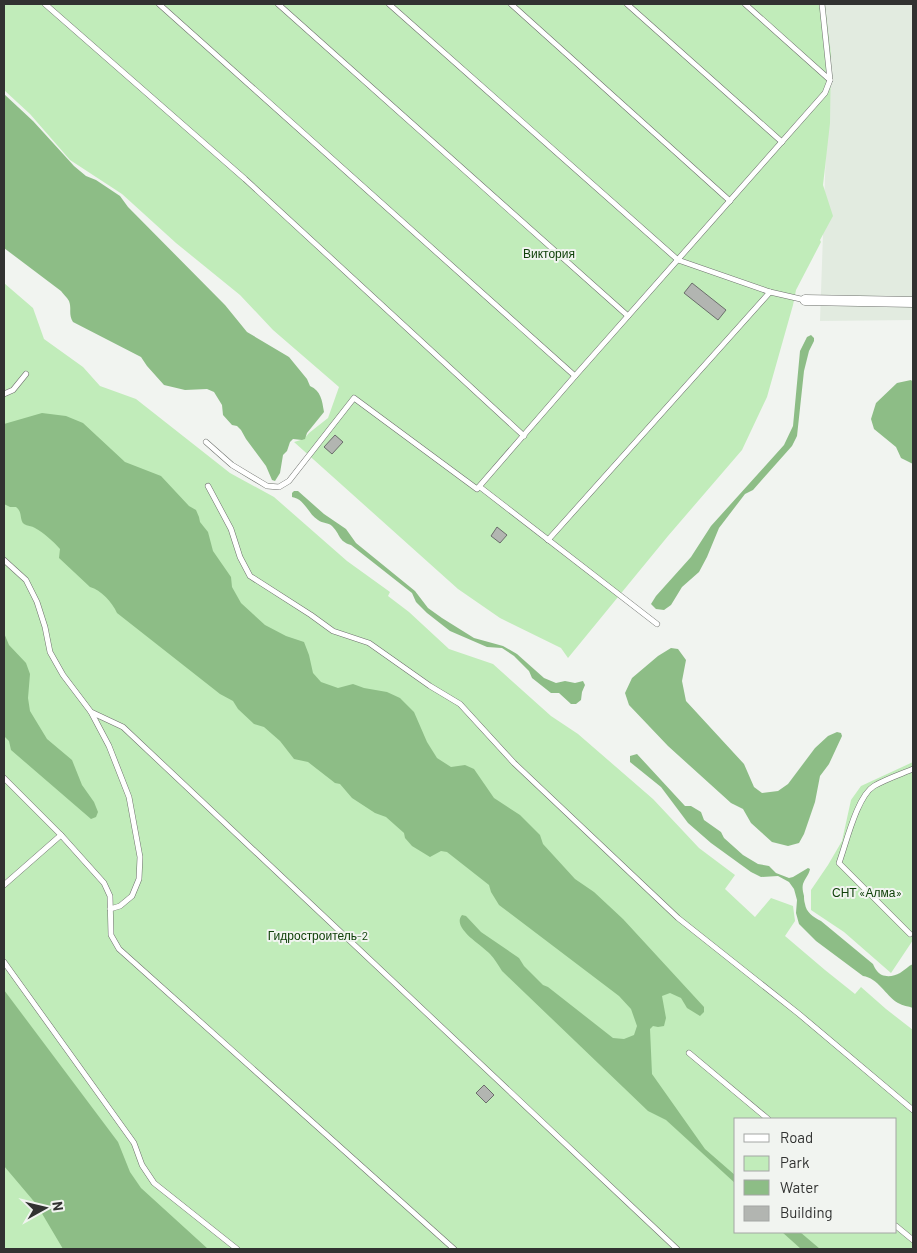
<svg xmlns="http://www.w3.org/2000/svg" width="917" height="1253" font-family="Barlow,sans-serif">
	<rect width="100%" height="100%" fill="#f1f4f0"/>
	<path fill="#e2ebe0" d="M814,4H913V320L820,321L828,90Z"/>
	<g fill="#c1ecba" fill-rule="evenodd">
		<path d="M4,4H825L831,54L830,123L823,185L833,216L820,240L821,242L796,290L793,305L767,397L742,450L668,536L568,658L561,648L500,618L458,589L294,442L304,439L309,433L328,418L339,387L273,330L240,295L176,243L122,194L70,160L30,114L4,90Z"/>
		<path d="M4,283L33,308L44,339L83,367L100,386L136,399L230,473L274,497L347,561L390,592L388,596L409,612L449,649L493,664L551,716L578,734L653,799L699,848L735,875L725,889L755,917L771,898L793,906L795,921L785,936L825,970L855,994L861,987L886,1009L913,1030V1249H4ZM736,1119H896V1232H736Z"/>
		<path d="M913,762V940L891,973L844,932L811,910V890L828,865L842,841L851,800L861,786Z"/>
	</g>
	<g fill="#8dbd86">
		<path d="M4,94L33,121L74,166L86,176L96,180L120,196L128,207L225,305L247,332L289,357L307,379L310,386C321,391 322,400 324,412L307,433L305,439L302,440L293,439L290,442L287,451L283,455L280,473L275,481L272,480L266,466L246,439L241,430L237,426L232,425L223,415L222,405L214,392L207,389L185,390L164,385L147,366L141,357L73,322C68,314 72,309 69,301C67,297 63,294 61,291L4,248Z"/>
		<path d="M811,335L814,338V341L809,351L804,371L797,436L792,446L753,490L745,494L719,528L707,557L699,572L682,587L671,605L664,610L656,609L651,604L656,596L691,557L711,526L784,445L793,426L800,351L807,337Z"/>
		<path d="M911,380L913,382V464L901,458L896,447L874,429L871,419L876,403L897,383Z"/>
		<path d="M42,413L66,416L83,423L125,462L161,476L189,506L196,510L199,517L200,522L208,532L213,551L231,577L232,587L241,603L265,625L286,636L304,642L309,655L313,673L321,682L338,688L353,684L364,688L387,692L400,698L414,712L427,742L437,758L451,767L465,765L474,769L494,798L520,815L540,835L543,844L575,879L594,892L623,919L704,1007V1012L700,1016L687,1008L681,998L670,993L662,996L666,1018L664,1026L658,1027L653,1026L650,1029L652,1074L705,1149L736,1176V1184L666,1120L648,1111L502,971C498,965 495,959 490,954C482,945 451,928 462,915L466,916L481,932L519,958L524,966L543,985L548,987L613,1038L624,1039L634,1035L637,1026L631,1009L619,996L499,905L491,892L489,885L447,852L441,851L430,857L412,846L405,838L404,833L386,817L375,813L352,798L340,784L335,783L308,762L294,759L280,741L264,727L254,724L238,709L233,701L220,694L117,613C112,602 101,590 90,587L59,558L60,549C53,541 44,533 35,528C32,526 27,526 24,524C19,520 23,512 16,507H10L4,504V424Z"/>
		<path d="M294,491H298L324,514L346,529L356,543L415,591L428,608L442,618L474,638L503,646L517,654L544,678L556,683L565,681L575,683L583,681L585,685L582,692L581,700L576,704H571L559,693H551L532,678L529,671L514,656L502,648L487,647L450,631L427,613L416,602L412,593L351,545C338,541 341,535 332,526C328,522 323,524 318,520C308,514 305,499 292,497V493Z"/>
		<path d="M4,633L9,645L26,663L30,674L28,698L30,711L47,739L72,760L82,785L94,802L98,812L96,817L91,819L11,750L9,741L4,736Z"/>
		<path d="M671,648L678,649L686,660L682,681L686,701L744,764L754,787L762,793L778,791L788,784L815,748L828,736L837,732L841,733L842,736L829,764L820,776L815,802L804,834L799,843L788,846L772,842L751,823L743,809L731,803L668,746L629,705L625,693L632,678L658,656Z"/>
		<path d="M637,754L685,806H691L701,812L704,820L721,832L724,838L743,855L758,864L769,866L776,873L789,878L793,877L808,868L810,869C809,875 805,878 803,884C802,888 803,892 804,896C804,898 804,901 805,904C806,912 813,917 821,921L873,964C874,966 875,969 877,971C882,978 893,977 900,973C905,970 908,966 913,964V1008C908,1006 903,1006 898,1003C885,995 878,978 863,976L816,941L799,924L796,913L797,900L794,889L789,882L778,876L761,877L751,872L711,843L688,823L661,787L630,762V756Z"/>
		<path d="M4,990L118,1142L130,1172L141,1188L208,1249H63L37,1205L4,1166Z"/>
		<path d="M782,1232H800L820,1249H801Z"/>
	</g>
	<g fill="#b2b5b1" stroke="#6a6d6a">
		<path d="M692,283L726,310L718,320L684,293Z"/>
		<path d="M335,435L343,442L332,454L324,447Z"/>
		<path d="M497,527L507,535L500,543L491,536Z"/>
		<path d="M484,1085L494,1095L486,1103L476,1093Z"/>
	</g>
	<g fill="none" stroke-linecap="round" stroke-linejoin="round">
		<g stroke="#6d706c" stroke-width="6">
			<g id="lane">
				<path d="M45,4L245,179L524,436"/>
				<path d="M159,4L575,376"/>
				<path d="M278,4L628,316"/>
				<path d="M389,4L678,260L770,292L805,300"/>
				<path d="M511,4L730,201"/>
				<path d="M627,4L782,142"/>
				<path d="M745,4L830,80"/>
				<path d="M4,394L13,390L26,374"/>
				<path d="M206,442L232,465L267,486L279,487L289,481L354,398L477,489L575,376L825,93L830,80L822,4"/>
				<path d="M208,486L231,529L240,557L250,576L311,615L333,631L369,643L430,686L460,704L514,763L678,918L799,1014L913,1110"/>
				<path d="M480,487L657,624"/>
				<path d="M548,540L770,292"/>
				<path d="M4,560L26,580L37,602L45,627L50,652L63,675L91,712L109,746L129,797L140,857L139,879L132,896L120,906L110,909"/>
				<path d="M91,712L123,727L677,1249"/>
				<path d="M4,778L61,835L104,883L110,896L111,935L119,949L454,1249"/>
				<path d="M4,885L61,835"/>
				<path d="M910,934L839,863C846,844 857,796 874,786C886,779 901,774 913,769"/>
				<path d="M4,962L134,1143L142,1165L154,1183L237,1249"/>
				<path d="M689,1053L768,1119"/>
				<path d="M896,1226L913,1240"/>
			</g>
		</g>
		<g stroke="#6d706c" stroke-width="11">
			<path id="street" d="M805,300L913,302"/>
		</g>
		<use href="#lane" stroke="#fff" stroke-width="5"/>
		<use href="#street" stroke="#fff" stroke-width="10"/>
	</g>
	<g text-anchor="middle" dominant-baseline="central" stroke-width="4" stroke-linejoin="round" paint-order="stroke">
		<g font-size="12" fill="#0f4009" stroke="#f1f4f0">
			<text x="549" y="253">Виктория</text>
			<text x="867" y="892">СНТ «Алма»</text>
			<text x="318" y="935">Гидростроитель-2</text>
		</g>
	</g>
	<rect width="917" height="1253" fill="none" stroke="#313231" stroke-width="10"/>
	<rect x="734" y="1118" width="162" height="115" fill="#f1f4f0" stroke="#a4a6a4"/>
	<rect x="744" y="1134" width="25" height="8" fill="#ffffff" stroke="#a4a6a4"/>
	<text x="780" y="1143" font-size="15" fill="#313231">Road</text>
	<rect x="744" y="1156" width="25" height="15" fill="#c1ecba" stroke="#a4a6a4"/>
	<text x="780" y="1168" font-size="15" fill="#313231">Park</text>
	<rect x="744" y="1180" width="25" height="15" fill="#8dbd86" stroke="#a4a6a4"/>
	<text x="780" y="1193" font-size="15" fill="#313231">Water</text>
	<rect x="744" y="1206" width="25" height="15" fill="#b2b5b1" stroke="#a4a6a4"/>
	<text x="780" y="1218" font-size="15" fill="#313231">Building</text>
	<g transform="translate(45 1208) rotate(82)" stroke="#f1f4f0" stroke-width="4" paint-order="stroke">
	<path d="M0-4L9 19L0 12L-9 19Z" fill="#313231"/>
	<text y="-8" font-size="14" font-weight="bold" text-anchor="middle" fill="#313231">N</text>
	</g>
</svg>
